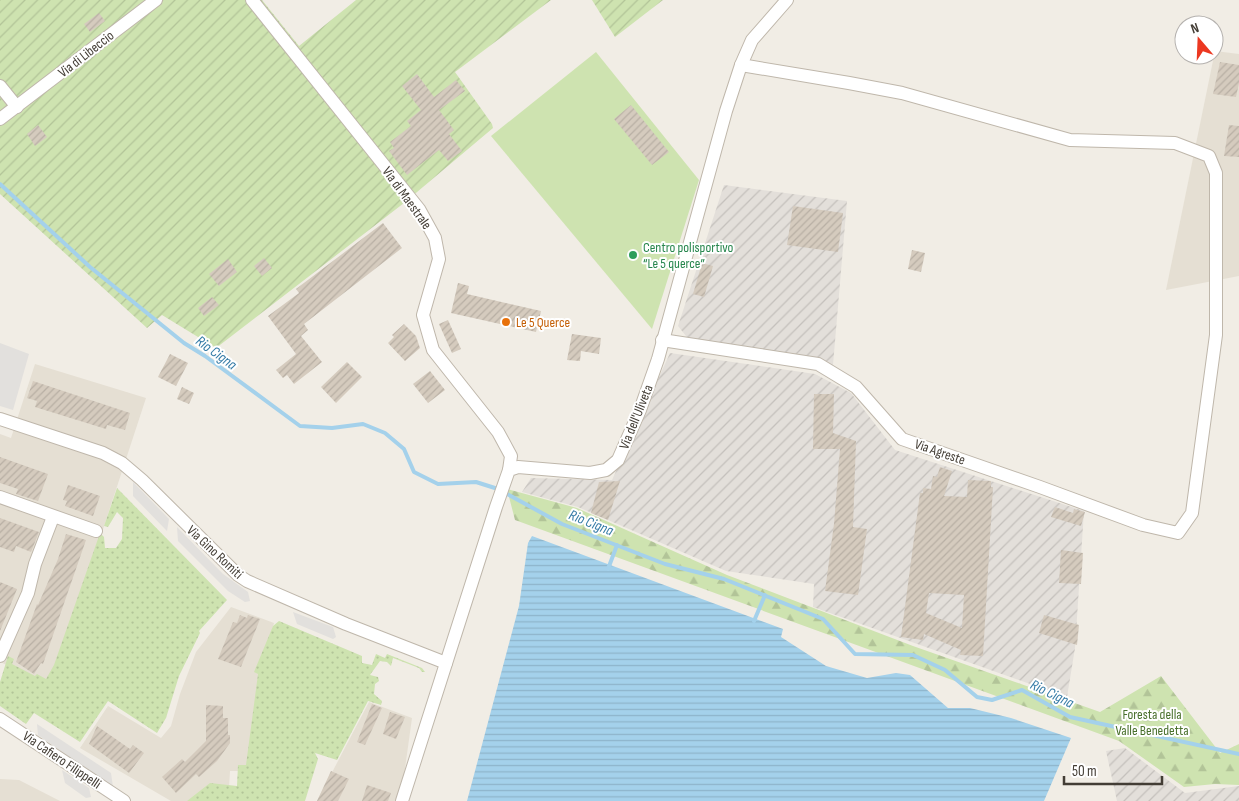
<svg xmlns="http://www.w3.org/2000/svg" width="1239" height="801" font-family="'Sofia Sans Condensed',sans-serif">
	<defs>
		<pattern id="industrial-furrows" width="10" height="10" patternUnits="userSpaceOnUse" patternTransform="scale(1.25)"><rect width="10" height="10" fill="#e3dfda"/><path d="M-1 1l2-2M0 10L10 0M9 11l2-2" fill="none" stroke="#c4c0bc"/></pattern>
		<pattern id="grass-dots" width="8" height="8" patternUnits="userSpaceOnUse" patternTransform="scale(1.25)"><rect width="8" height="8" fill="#cee3b0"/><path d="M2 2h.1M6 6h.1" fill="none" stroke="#b2c498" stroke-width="1.8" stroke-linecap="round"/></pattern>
		<pattern id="forest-firs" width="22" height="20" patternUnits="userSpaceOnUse" patternTransform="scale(1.25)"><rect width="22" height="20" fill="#cee3b0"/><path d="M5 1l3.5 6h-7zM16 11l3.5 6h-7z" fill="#b2c498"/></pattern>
		<pattern id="garden-furrows" width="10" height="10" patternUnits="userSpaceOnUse" patternTransform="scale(1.25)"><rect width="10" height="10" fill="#cee3b0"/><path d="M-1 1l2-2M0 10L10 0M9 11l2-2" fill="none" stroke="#b2c498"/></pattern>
		<pattern id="water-rules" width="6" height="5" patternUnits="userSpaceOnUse" patternTransform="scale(1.25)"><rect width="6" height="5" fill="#a4d1eb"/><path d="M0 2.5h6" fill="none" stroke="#8eb4ca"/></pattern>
		<pattern id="building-hatch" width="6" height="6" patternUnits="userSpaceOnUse" patternTransform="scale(1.25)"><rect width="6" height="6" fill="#d5cbbe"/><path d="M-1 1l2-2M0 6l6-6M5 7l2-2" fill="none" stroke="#b8afa4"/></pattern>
	</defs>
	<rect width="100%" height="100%" fill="#f1ede5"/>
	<g fill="#e5dfd3">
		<path d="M1215,51L1239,54V276L1166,290Z"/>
		<path d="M35,364L146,398L52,685L0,662V434L11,438Z"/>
		<path d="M231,607L274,623L258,677L251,771H230L229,788L196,801H171L80,748L108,706L161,738L171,726L180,694L196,652Z"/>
		<path d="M369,702L412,718L402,790L398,801H317Z"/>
		<path d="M0,779L19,780L60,801H0Z"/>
	</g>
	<g fill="url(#industrial-furrows)">
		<path d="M724,185L847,201L833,365L690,341L678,326Z"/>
		<path d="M670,353L815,374L851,393L895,450L1084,511L1075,648L1067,697L813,607L814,584L726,571L578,507L522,492L531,478L612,480Z"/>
		<path d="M1125,748L1185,793L1239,786V801H1117L1106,751Z"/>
	</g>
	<g fill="url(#grass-dots)">
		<path d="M117,488L227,600L199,631L200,633L179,676L166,718L157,733L108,701L80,742L34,713L26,724L0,706V682L8,656L14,659L12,664L35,676L37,674L46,679L54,665L100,533L104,537L105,548H116L122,539L123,518L117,512L108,527L104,526Z"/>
		<path d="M279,621L362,656V663L372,665L376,654L385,658L387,654L422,668L425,672H422L419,668L393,658L391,666L387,662L380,661L370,675L378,677L379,681L375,684L374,694L382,701L381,705L368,701L337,760L315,753L318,759L305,801H187L210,783L237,786L238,765H246L258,674L254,672L273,626Z"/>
	</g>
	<path fill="url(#forest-firs)" d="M507,489L577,508L727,575L913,646L1100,712L1161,676L1220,753L1239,744V785L1215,784L1184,787L1119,741L515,520Z"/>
	<g fill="url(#garden-furrows)">
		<path d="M0,0H262L299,46L356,0H551L455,72L492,124L493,128L404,203L216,348L162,315L147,328L0,194Z"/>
		<path d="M592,0H663L615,37Z"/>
	</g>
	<path fill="#cee3b0" d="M596,52L699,180L652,329L491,136Z"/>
	<g fill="#e2e0dd">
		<path d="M0,343L29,354L13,410L0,406Z"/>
		<path d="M133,482L169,519L167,531L133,496Z"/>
		<path d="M177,527L223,574L248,592L250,601L245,602L228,591L178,541Z"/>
		<path d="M293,612L333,627L336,637L333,639L297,624Z"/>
		<path d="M37,724L111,773L113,787L38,735Z"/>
		<path d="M62,770L89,788L91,797L86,798L65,783Z"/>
	</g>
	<path fill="url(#water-rules)" d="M532,536L783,629L781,637L826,666L867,678L896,673L910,675L948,708H970L1011,718L1071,738L1044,801H467L519,606L528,543Z"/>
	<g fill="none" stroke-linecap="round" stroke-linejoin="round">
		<g stroke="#a4d1eb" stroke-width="4">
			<path d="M0,184L90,267L184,343L205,356L300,426L332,428L363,424L385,433L404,449L414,472L438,484L476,482L498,489L562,524L665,564L724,579L823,619L855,654L913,655L945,670L977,697L992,700L1022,690L1070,717L1239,754"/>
			<path d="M608,569L617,545"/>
			<path d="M754,621L765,595"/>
		</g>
	</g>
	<g fill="url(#building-hatch)" fill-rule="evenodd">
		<path d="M99,13L105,21L90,32L84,24Z"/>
		<path d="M1220,62L1239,65V83L1236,97L1213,94Z"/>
		<path d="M417,74L434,97L456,80L465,91L439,110L454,130L449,134L462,151L448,161L439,150L407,175L389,151L394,148L390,142L411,126L407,121L421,110L402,86Z"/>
		<path d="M631,105L669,152L652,165L614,119Z"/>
		<path d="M38,125L47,137L35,146L27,134Z"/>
		<path d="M1229,125L1239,126V157L1224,156Z"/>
		<path d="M793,206L843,213L838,252L787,245Z"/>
		<path d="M383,223L402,248L304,324L308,330L301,336L322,362L294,384L287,375L283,378L276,370L296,354L268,316L299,293L296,289Z"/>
		<path d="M912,250L925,253L921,272L908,269Z"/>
		<path d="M264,258L272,268L262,276L254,266Z"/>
		<path d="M228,259L237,272L219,286L209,274Z"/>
		<path d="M702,263L713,266L704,297L693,294Z"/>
		<path d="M458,283L469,286L467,294L541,311L536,332L451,313Z"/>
		<path d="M212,297L219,305L204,316L198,308Z"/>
		<path d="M448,320L461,349L452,353L439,324Z"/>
		<path d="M404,324L416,336L420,348L405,361L388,343L394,337L392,335Z"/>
		<path d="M572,334L601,338L599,354L581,351L580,361L567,360Z"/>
		<path d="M170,354L188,363L176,386L158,377Z"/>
		<path d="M347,362L362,377L336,403L321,387Z"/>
		<path d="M430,371L445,390L428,403L413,384Z"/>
		<path d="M33,381L130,413L125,430L107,425L106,429L35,407L37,401L27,398Z"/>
		<path d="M182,387L194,393L189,404L177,399Z"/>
		<path d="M814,394H834L833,433L856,441L853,527L867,529L858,595L825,591L834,524L840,449H813Z"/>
		<path d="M0,457L48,474L38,501L16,494L18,489L0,483Z"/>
		<path d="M940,467L952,471L944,496L967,497L968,480L991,481V487H993L983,656L960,655L961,650L924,634L923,640L901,637L920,493H923V488L931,489L933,476L937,477ZM929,593L964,595L962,628L926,613Z"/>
		<path d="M620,481L608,520L591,513L599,482Z"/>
		<path d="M68,485L100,496L93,516L65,506L67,501L63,500Z"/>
		<path d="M1055,507L1073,513L1074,509L1085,512L1081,526L1051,517Z"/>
		<path d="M0,518L39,532L31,552L16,546L14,552L0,547Z"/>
		<path d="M66,534L86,540L43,664L41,663L34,674L16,662L37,604L38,605L58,559Z"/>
		<path d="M1061,550L1083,553L1081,584L1059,583Z"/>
		<path d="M0,582L17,589L0,631Z"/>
		<path d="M240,615L247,618L248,615L260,619L241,667L218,659L233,622L237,623Z"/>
		<path d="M1044,615L1079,625L1077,645L1039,633Z"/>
		<path d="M372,704L382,708L365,745L357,742Z"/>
		<path d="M206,705L223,706V718H228V735H230V743L217,761L199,777L196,774L176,793L162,777L182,759L185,762L206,741Z"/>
		<path d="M390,712L405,717L396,739L383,734Z"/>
		<path d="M97,726L130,749L133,745L144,753L129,773L89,744Z"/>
		<path d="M331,771L349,779L338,801H317Z"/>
		<path d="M367,785L391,793L388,801H362Z"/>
	</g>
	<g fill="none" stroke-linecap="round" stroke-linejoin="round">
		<g stroke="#bfb7ab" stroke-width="14">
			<g id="street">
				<path d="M252,0L419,209L435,238L439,259L423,315L433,350L498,432L511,456L509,470"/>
				<path d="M0,86L17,107"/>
				<path d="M0,119L156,0"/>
				<path d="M662,340L818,364L856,387L902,439L1040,487L1143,525L1178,533L1192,513L1216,335V173L1209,156L1175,143L1070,140L902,93L849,83L741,65"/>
				<path d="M0,419L103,453L122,463L142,480L238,575L247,581L346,624L446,663"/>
				<path d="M0,497L96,531"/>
				<path d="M0,656L28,593L35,564L53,517"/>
				<path d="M0,719L124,801"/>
				<path d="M402,801L496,507L509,470L518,467L590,473L606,470L618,460L640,410L658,359L726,111L741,65L752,40L787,0"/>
			</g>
		</g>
		<use href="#street" stroke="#fff" stroke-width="12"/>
	</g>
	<circle fill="#2e9e5b" stroke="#fff" stroke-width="2" cx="633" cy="255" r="5"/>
	<circle fill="#e8710a" stroke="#fff" stroke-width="2" cx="506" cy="322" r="5"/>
	<g text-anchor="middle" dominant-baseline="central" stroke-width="4" stroke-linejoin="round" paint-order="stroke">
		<g font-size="14" fill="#433d35" stroke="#fff">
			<text transform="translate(86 54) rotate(-38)">Via di Libeccio</text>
			<text transform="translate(407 198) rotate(54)">Via di Maestrale</text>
			<text transform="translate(636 417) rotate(-68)">Via dell'Uliveta</text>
			<text transform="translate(940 452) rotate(19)">Via Agreste</text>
			<text transform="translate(215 552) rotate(43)">Via Gino Romiti</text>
			<text transform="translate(62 760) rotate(34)">Via Cafiero Filippelli</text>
		</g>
		<g font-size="14" fill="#27864d" stroke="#fff" text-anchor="start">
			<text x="643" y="247">Centro polisportivo<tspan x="643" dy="16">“Le 5 querce”</tspan></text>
		</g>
		<g font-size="14" fill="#c56008" stroke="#fff" text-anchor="start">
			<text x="516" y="322">Le 5 Querce</text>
		</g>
		<g font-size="14" fill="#49702c" stroke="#fff">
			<text x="1152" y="714">Foresta della<tspan x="1152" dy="16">Valle Benedetta</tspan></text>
		</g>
		<g font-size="15" font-style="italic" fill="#367ca7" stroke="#fff">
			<text transform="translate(216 353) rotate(36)">Rio Cigna</text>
			<text transform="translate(591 523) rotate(22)">Rio Cigna</text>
			<text transform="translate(1052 694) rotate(26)">Rio Cigna</text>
		</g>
	</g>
	<g transform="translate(1199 40) rotate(341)"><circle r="24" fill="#ffffff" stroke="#b4b1ae"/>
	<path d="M0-4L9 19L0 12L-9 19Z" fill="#ec3821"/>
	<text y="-8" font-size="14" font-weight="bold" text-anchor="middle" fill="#433d35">N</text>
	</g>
	<path d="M1064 776v8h98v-8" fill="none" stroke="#433d35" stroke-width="2.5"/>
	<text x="1072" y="776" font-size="15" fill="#433d35" stroke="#ffffff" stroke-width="4" paint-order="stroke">50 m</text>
</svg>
